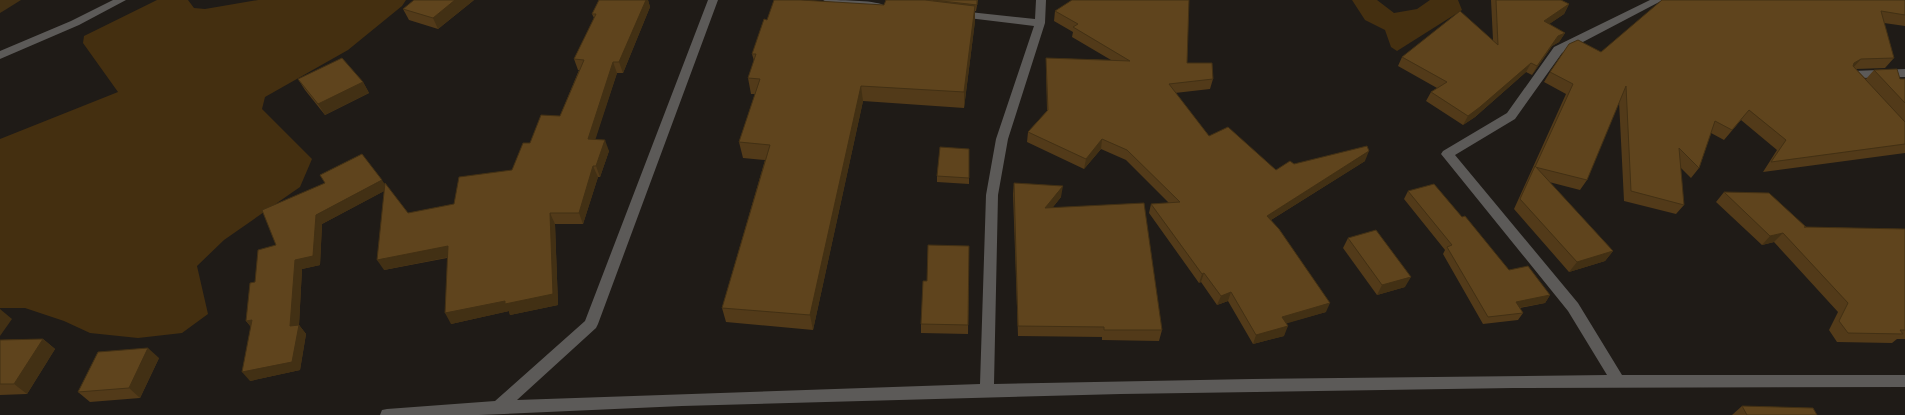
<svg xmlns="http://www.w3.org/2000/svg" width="1905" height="415" font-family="'Zilla Slab',serif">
	<rect width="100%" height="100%" fill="#1f1b17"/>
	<g fill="#442f10">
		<path d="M157,0H188L194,8L205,9L258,0H406L402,6L348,50L265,97L262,109L312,159L300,187L224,240L197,266L208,314L182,333L138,338L90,333L64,321L25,308H0V139L118,92L83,43L84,36Z"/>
		<path d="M1352,0H1377L1394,13L1417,9L1430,0H1458L1462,10L1397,51L1391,47L1385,30L1365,20Z"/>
	</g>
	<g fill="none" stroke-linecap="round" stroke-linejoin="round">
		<g fill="#5c5a58" fill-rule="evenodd">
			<path d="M113,0H126L79,25L0,59V51L71,21Z"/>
			<path d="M708,0H718L598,324L596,328L517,400L980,384L986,195L996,139L1034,26L960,17L955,14L960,11L1035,19L1036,0H1046L1045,23L1008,139L998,195L994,384L1252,379L1607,375L1568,311L1441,154L1443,151L1507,113L1554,47L1650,0H1663L1562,53L1515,119L1455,155L1578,303L1622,375H1905V387L1513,388L1121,394L682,406L479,415H380L382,410L387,409L495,401L585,321Z"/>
			<path d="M823,0C836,0 874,0 883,5L878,8L828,3Z"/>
			<path d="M1905,69V77L1861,78L1860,83C1853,85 1850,81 1846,75L1852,71Z"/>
		</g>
	</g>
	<g fill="#523a19">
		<path d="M474,0L438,29L409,20L403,9Z"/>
		<path d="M599,0H648L650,7L623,73H617L595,139L609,151L600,177H598L583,224H555L558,305L510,315L509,311L451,324L447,258L384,270V191L322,224L320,265L302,269L299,325L306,334L300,370L250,381L251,327L246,321L276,245L385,185L408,213L454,204L512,170L530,143L560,116L579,70H578L574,59L594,18L592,14Z"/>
		<path d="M886,0H978L976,11H975V21L964,108L863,101L813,330L726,322L722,308L765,160L743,158L739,142L755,94H751L748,78L754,61L752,54L767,20L884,5Z"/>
		<path d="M1491,0H1561L1569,4L1564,14L1549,24L1565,33L1559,42L1552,46L1532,75L1526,72L1475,117L1463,125L1426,101L1431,92L1437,88L1398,66L1402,57L1493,40Z"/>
		<path d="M1905,0V26L1884,23L1894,58L1885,68L1856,69L1866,79L1874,70L1900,79H1905V153L1763,172L1777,150L1741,120L1724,140L1711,133L1699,168L1691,178L1680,167L1684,205L1676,214L1624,201L1619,101L1587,180L1580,190L1549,182L1613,251L1605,261L1569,272L1514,209L1566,94L1544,82L1550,72L1601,52Z"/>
		<path d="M1055,11L1187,63L1213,79L1210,89L1175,93L1209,136L1276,170L1294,164L1365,161L1271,220L1326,312L1286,323L1284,336L1253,344L1228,301L1217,305L1201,282L1199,283L1149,213L1151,204L1169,203L1126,160L1101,149L1084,169L1027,142L1028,132L1047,111L1046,68V58L1111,60L1072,37L1073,32L1054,21Z"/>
		<path d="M298,79L363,82L369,93L325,115L305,90Z"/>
		<path d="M969,149V184L937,182V176Z"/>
		<path d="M1014,183L1061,197L1053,207L1162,330L1159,341L1102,340V337L1018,336L1013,194Z"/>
		<path d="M1408,191L1462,217L1509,270L1550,295L1545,303L1520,308L1523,313L1518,320L1483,324L1443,254L1445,250L1404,199Z"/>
		<path d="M1724,192L1805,227L1905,229V339H1897L1892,343L1837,342L1829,330L1838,312L1774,242L1762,245L1716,202Z"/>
		<path d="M1348,238L1405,287L1377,295L1343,248Z"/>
		<path d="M969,246L968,334L921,333V324L927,281Z"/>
		<path d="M43,339L55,349L27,394L0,395V340Z"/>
		<path d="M159,358L140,398L90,402L78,392Z"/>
		<path d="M1742,406L1817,415H1732Z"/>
	</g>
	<g fill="#423014">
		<path d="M0,0H21L5,10L0,13Z"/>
		<path d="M455,0H474L438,29L433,18Z"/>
		<path d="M646,0H648L650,7L623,73L619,62Z"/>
		<path d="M1569,4L1564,14L1539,31L1544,21Z"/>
		<path d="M975,6V21L964,108V92Z"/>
		<path d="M1565,33L1559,42L1552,46L1532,75L1537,66L1558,36Z"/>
		<path d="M1861,59L1852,69L1854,63Z"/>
		<path d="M613,62L617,73L592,150L588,139Z"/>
		<path d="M1531,63L1526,72L1475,117L1463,125L1468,116Z"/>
		<path d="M363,82L369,93L325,115L318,104Z"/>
		<path d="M861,86L863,101L813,330L810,315Z"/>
		<path d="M1102,139L1101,149L1084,169L1086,159Z"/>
		<path d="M605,140L609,151L600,177L596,166Z"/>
		<path d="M1369,151L1365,161L1263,225L1267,216Z"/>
		<path d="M593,166L598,177L583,224L579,213Z"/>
		<path d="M382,180L388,189L322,224L320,265L302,269L299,325L306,334L300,370L250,381L242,372L290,326L295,260L316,215Z"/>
		<path d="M1063,186L1061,197L1044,218L1045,208Z"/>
		<path d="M550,213L555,224L558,305L510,315L509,311L451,324L445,313L505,301Z"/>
		<path d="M1783,233L1774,242L1762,245L1770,236Z"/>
		<path d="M448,246L454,256L384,270L377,260Z"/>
		<path d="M1613,251L1605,261L1569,272L1577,262Z"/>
		<path d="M1204,273L1201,282L1199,283L1202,274Z"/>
		<path d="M1411,277L1405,287L1377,295L1382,285Z"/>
		<path d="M1231,292L1228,301L1217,305L1221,296Z"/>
		<path d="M1550,295L1545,303L1511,309L1516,302Z"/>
		<path d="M1330,303L1326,312L1278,326L1282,317Z"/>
		<path d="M0,309L12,319L0,336Z"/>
		<path d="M252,320L254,330L246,321Z"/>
		<path d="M1288,326L1284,336L1253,344L1256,335Z"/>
		<path d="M43,339L55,349L27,394L14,384Z"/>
		<path d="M148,348L159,358L140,398L129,388Z"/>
	</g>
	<g fill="#5f441d" stroke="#423014">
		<path d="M414,0H455L433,18L403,9Z"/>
		<path d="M599,0H646L619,62H613L588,139L605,140L596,166H593L579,213H550L553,294L505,304V301L445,313L448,246L377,260L385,183L408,213L454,204L459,177L512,170L523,143H530L541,115L560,116L584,60L574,59L596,14H592Z"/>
		<path d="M774,0H801L884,5L886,0H925L975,6L964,92L861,86L810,315L722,308L770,145L739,142L760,79L748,78L756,54H752L764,19L767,20Z"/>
		<path d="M933,0H977V5Z"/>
		<path d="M1072,0H1189L1187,63H1212L1213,79L1169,84L1209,136L1228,127L1276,170L1290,161L1294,164L1367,146L1369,151L1267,216L1279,229L1330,303L1282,317L1288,326L1256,335L1231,292L1221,296L1204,273L1202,274L1151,204L1180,202L1127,150L1102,139L1086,159L1028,132L1048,110L1046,58L1130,61L1073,27L1078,24L1055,11Z"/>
		<path d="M1496,0H1561L1569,4L1544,21L1565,33L1558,36L1537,66L1531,63L1480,107L1468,116L1431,92L1447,82L1402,57L1460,11L1498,45Z"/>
		<path d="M1662,0H1905V15L1881,11L1894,58L1861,59L1854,63L1853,66L1905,122V144L1771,162L1786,140L1749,110L1732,130L1715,121L1699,168L1679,148L1684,205L1631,191L1626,86L1587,180L1535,167L1573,84L1550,72L1569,44L1578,40L1601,52Z"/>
		<path d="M342,58L363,82L318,104L298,79Z"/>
		<path d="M1897,69L1900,79H1905V103L1874,70Z"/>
		<path d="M940,147L969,149V178L937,176Z"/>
		<path d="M362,154L382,180L316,215L313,256L295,260L290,326L299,325L292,362L242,372L252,320L246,321L250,283L255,282L258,250L276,245L262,210L325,183L320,175Z"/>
		<path d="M1535,166L1613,251L1577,262L1520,199Z"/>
		<path d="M1014,183L1063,186L1045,208L1144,203L1162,330H1104V327L1018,326Z"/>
		<path d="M1434,184L1462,217L1465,216L1509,270L1528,266L1550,295L1516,302L1523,313L1488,317L1447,247L1452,245L1408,191Z"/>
		<path d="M1724,192L1769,193L1806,227H1804L1905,229V330H1900L1903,334L1848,333L1839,321L1848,303L1783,233L1770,236Z"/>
		<path d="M1376,230L1411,277L1382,285L1348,238Z"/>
		<path d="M928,245L969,246L968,325L921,324L923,281H927Z"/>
		<path d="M43,339L14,384H0V340Z"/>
		<path d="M148,348L129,388L78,392L98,352Z"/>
		<path d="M1742,406L1813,408L1817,415H1747Z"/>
	</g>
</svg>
